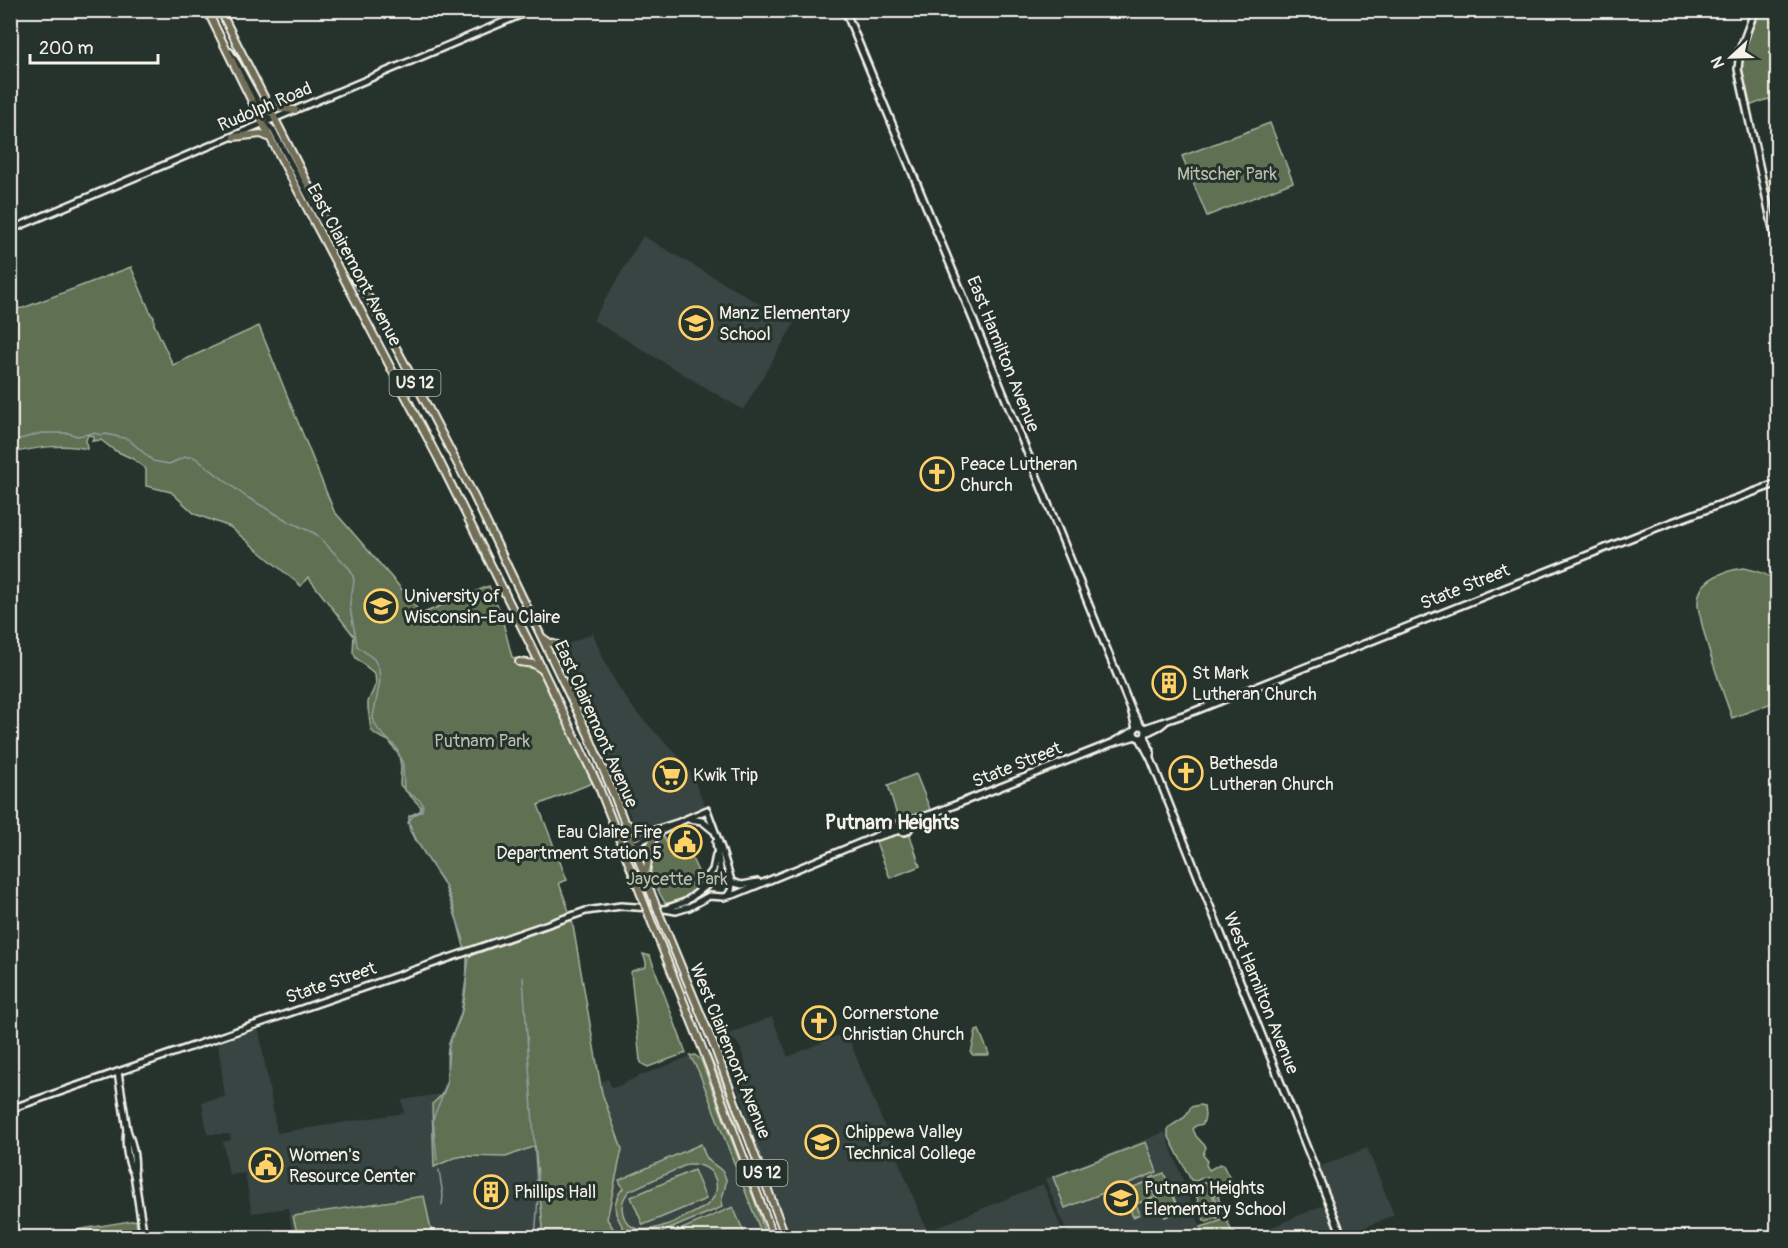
<svg xmlns="http://www.w3.org/2000/svg" width="1788" height="1248" font-family="Pangolin,sans-serif">
	<rect width="100%" height="100%" fill="#26332d"/>
	<filter id="ink" filterUnits="userSpaceOnUse"><feTurbulence type="fractalNoise" baseFrequency=".0167" numOctaves="2"/><feDisplacementMap in="SourceGraphic" scale="12" xChannelSelector="R" yChannelSelector="G"/><feConvolveMatrix kernelMatrix="1 2 1 2 8 2 1 2 1" color-interpolation-filters="sRGB"/></filter>
	<g filter="url(#ink)">
		<g fill="#394442">
			<path d="M643,236L794,324L743,410L593,320Z"/>
			<path d="M593,633L604,661L619,688L636,712L684,762L694,780L707,810L648,832L637,831L601,747L606,741L599,740L555,649Z"/>
			<path d="M572,920L600,1082L608,1079L611,1087H616L637,1077L693,1055L700,1057L758,1210L766,1237H293L288,1208L252,1213L245,1173L229,1175L223,1142L231,1140L230,1134H207L202,1102L225,1097L218,1043L257,1030L259,1031L277,1133L404,1113L402,1100L441,1094L446,1077L447,1044L456,1025L463,1001L467,957Z"/>
			<path d="M772,1017L788,1057L846,1032L926,1228H935L1043,1184L1065,1237H791L749,1126L743,1103L724,1055V1051L726,1049L732,1048L741,1068L746,1066L741,1049L736,1041L732,1039L721,1040L715,1039Z"/>
			<path d="M1165,1132L1204,1237H1069L1045,1179Z"/>
			<path d="M1367,1148L1394,1215L1346,1235L1319,1167Z"/>
			<path d="M1326,1204L1339,1237H1248Z"/>
		</g>
		<g fill="#5e7052" stroke="#a9b09d" stroke-width="1.5" fill-rule="evenodd">
			<path d="M1760,11H1777V106L1768,99L1749,106C1746,91 1742,77 1742,62C1743,44 1754,27 1760,11Z"/>
			<path d="M1270,123L1293,182L1207,216L1182,156Z"/>
			<path d="M1777,174V232L1766,182Z"/>
			<path d="M131,267L151,314L154,317V324L173,365L259,326L334,511L405,593L421,614L489,586L500,611L512,657L519,661L543,671L592,783L538,805L567,880L559,883L570,914L465,950C458,927 455,903 443,882C434,867 407,832 409,816L420,811L421,807L400,785L401,767L399,755L389,741L376,735L371,730L368,708V702L376,684L375,674L356,658L353,652L354,636L308,577L301,586L230,527L195,514L171,492L146,486V469L133,459L114,450L101,440L92,441L94,438L93,436L88,435L86,440L87,449C62,443 35,448 11,453V309L23,308Z"/>
			<path d="M1743,568C1756,571 1768,573 1777,583L1778,655L1776,661L1777,701L1732,718C1721,686 1708,653 1701,620C1700,614 1697,607 1698,601C1699,578 1724,571 1743,568Z"/>
			<path d="M916,774L932,814L908,830L920,866L890,878L874,837L898,825L899,822L888,785Z"/>
			<path d="M663,835L673,858L689,852L702,880C693,893 682,905 665,903C656,888 644,863 652,845C654,841 659,838 663,835Z"/>
			<path d="M572,920L602,1093L622,1149L607,1219L619,1237H540L543,1227L535,1146L506,1157L464,1156L454,1158L434,1167L432,1104C456,1086 443,1069 449,1044C451,1035 457,1027 460,1018C466,999 467,977 467,957Z"/>
			<path d="M643,954L650,956L686,1053L648,1067L642,1064L640,1060L631,973L632,971L646,967V962Z"/>
			<path d="M979,1030L989,1054L988,1055H973L971,1053L976,1031Z"/>
			<path d="M695,1055L701,1060L758,1210L766,1237H763L698,1070L690,1056Z"/>
			<path d="M710,1055L742,1131L741,1132L727,1104L709,1059V1056Z"/>
			<path d="M1199,1105L1204,1106L1205,1116L1203,1124L1195,1126L1193,1129L1196,1136L1206,1147L1203,1155L1207,1160L1206,1165L1209,1170L1220,1164L1223,1165L1234,1187L1232,1192H1221L1218,1194L1219,1200L1231,1230L1240,1237H1204L1201,1227L1220,1221L1222,1218L1210,1182L1208,1178L1204,1177L1196,1181L1191,1180L1168,1135V1128L1185,1117L1191,1107Z"/>
			<path d="M1146,1142L1157,1172L1065,1208L1053,1177Z"/>
			<path d="M701,1144C703,1149 704,1154 707,1158C712,1166 723,1167 726,1179C727,1189 719,1198 722,1207L651,1237H637L623,1228L616,1214L615,1205L618,1195L623,1188L619,1180ZM688,1164C717,1162 727,1193 703,1208C684,1217 636,1246 624,1217C620,1207 623,1198 629,1191Z"/>
			<path d="M694,1170L706,1199L643,1225L631,1197Z"/>
			<path d="M1164,1173L1178,1208L1176,1213L1165,1217L1150,1178Z"/>
			<path d="M1149,1181L1155,1197L1136,1204L1140,1214L1133,1217L1123,1191Z"/>
			<path d="M1206,1182L1209,1184L1219,1215L1218,1218L1207,1222L1204,1220L1194,1188L1195,1186Z"/>
			<path d="M424,1196L431,1230L448,1237H298L293,1216Z"/>
			<path d="M733,1207L746,1237H669L668,1235Z"/>
			<path d="M136,1220L137,1231L110,1237H25L33,1234L39,1236Z"/>
		</g>
		<path fill="#4d6a73" stroke="#90a0a2" stroke-width="1.5" d="M152,1230L178,1237L110,1238L137,1231Z"/>
		<g fill="none" stroke-linecap="round" stroke-linejoin="round">
			<g stroke="#90a0a2" stroke-width="1.5">
				<path d="M10,442L41,433H68L77,436L94,433L101,435L106,434L128,439L153,461L169,464L185,457H194L245,496L288,521L316,534L350,569C358,582 351,589 350,603C350,617 356,631 357,646L374,659L379,669L380,681L373,717L375,724L379,731L396,747L403,764L404,787L406,791L421,801L423,805L422,811L414,815L408,822L410,831L444,884L464,940"/>
				<path d="M523,977L538,1198L535,1238"/>
				<path d="M437,1160L433,1119L447,1084L449,1045L461,1013L469,959"/>
				<path d="M439,1170L443,1196L442,1205"/>
			</g>
			<g stroke="#f4f1e8" stroke-width="10">
				<g id="secondary">
					<path d="M845,10L991,363L1131,709L1136,728"/>
					<path d="M1755,10L1740,50L1738,69L1778,252"/>
					<path d="M230,52L237,63L266,116L274,119"/>
					<path d="M263,124L269,126L273,130L350,274L362,287"/>
					<path d="M10,230L532,10"/>
					<path d="M1132,711L1141,726"/>
					<circle cx="1140" cy="732" r="6"/>
					<path d="M1144,728L1195,711L1656,528L1778,483"/>
					<path d="M1146,733L1160,726L1165,722"/>
					<path d="M1145,736L1151,752V757"/>
					<path d="M1140,738L1151,759L1343,1238"/>
					<path d="M1115,741L1134,731"/>
					<path d="M690,819L702,821L713,830"/>
					<circle cx="904" cy="826" r="6"/>
					<path d="M908,821L932,814L1112,743L1136,736"/>
					<path d="M910,826L928,817"/>
					<path d="M876,837L900,830"/>
					<path d="M631,841L636,843L670,827"/>
					<path d="M716,842L720,869L718,877"/>
					<path d="M621,845L631,841L634,837L677,823L707,810L721,848L732,884L731,891L728,895"/>
					<path d="M731,882L742,885L758,882"/>
					<path d="M699,889L713,870L716,855"/>
					<path d="M665,909L685,902L718,877H725L730,880"/>
					<path d="M118,1072L127,1130C125,1143 127,1162 134,1174"/>
					<path d="M10,1109L586,911L621,906L665,909L676,911L689,907L709,896L724,897L736,894L874,837L898,825"/>
					<path d="M127,1130C132,1143 136,1160 134,1174L144,1238"/>
				</g>
			</g>
			<g stroke="#f4f1e8" stroke-width="10">
				<g id="primary">
					<path d="M207,10L263,124L438,458L536,656L598,785L640,892"/>
					<path d="M220,10L318,204L419,390L471,490L588,734L614,795L651,893"/>
					<path d="M268,103L274,108L295,110"/>
					<path d="M234,137L261,134L268,137"/>
					<path d="M543,638L550,643L562,646"/>
					<path d="M519,662L534,664L541,669"/>
					<path d="M625,822L637,831L648,832"/>
					<path d="M644,876C653,858 641,850 660,833"/>
					<path d="M652,923L703,1050L774,1238"/>
					<path d="M663,923L714,1046L786,1238"/>
				</g>
			</g>
			<use href="#secondary" stroke="#26332d" stroke-width="5"/>
			<use href="#primary" stroke="#716e59" stroke-width="6"/>
			<g stroke="#f4f1e8" stroke-width="10" stroke-linecap="butt">
				<g id="primary-bridge">
					<path d="M640,892L652,923"/>
					<path d="M651,893L663,923"/>
				</g>
			</g>
			<use href="#primary-bridge" stroke="#716e59" stroke-width="6"/>
		</g>
	</g>
	<defs>
		<g id="school-ring" transform="scale(1.725)"><circle r="9.5" fill="#26332d" stroke="#ffd166" stroke-width="1.5"/><path d="M0-5L7-2L0 1L-7-2ZM-4 1L0 2.5L4 1V4Q0 6-4 4Z" fill="#ffd166"/></g>
		<g id="church-ring" transform="scale(1.725)"><circle r="9.5" fill="#26332d" stroke="#ffd166" stroke-width="1.5"/><path d="M-1.2-6h2.4v3.5h3.3v2.4h-3.3V6h-2.4V-.1h-3.3v-2.4h3.3Z" fill="#ffd166"/></g>
		<g id="university-ring" transform="scale(1.725)"><circle r="9.5" fill="#26332d" stroke="#ffd166" stroke-width="1.5"/><path d="M0-5L7-2L0 1L-7-2ZM-4 1L0 2.5L4 1V4Q0 6-4 4Z" fill="#ffd166"/></g>
		<g id="building-ring" transform="scale(1.725)"><circle r="9.5" fill="#26332d" stroke="#ffd166" stroke-width="1.5"/><path d="M-4-6H4V6H1V3H-1V6H-4ZM-2.5-4.3h1.7v1.8h-1.7ZM.8-4.3h1.7v1.8H.8ZM-2.5-1h1.7V.8h-1.7ZM.8-1h1.7V.8H.8Z" fill="#ffd166"/></g>
		<g id="supermarket-ring" transform="scale(1.725)"><circle r="9.5" fill="#26332d" stroke="#ffd166" stroke-width="1.5"/><path d="M-6-5.5h2.5l.6 2H6L4.5 2H-2.5L-4.4-4H-6ZM-1.5 3.2a1.3 1.3 0 1 0 .1 0ZM3 3.2a1.3 1.3 0 1 0 .1 0Z" fill="#ffd166"/></g>
		<g id="civic-ring" transform="scale(1.725)"><circle r="9.5" fill="#26332d" stroke="#ffd166" stroke-width="1.5"/><path d="M-.6-6.5H3V-4.5H.6V-3L4-1V1h2V6H-6V1h2V-1L-.6-3ZM-1.2 2.5V6h2.4V2.5Z" fill="#ffd166"/></g>
	</defs>
	<g fill-rule="evenodd">
		<use href="#school-ring" x="696" y="323"/>
		<use href="#church-ring" x="937" y="474"/>
		<use href="#university-ring" x="381" y="606"/>
		<use href="#building-ring" x="1169" y="683"/>
		<use href="#church-ring" x="1186" y="773"/>
		<use href="#supermarket-ring" x="670" y="775"/>
		<use href="#civic-ring" x="685" y="842"/>
		<use href="#church-ring" x="819" y="1023"/>
		<use href="#university-ring" x="822" y="1142"/>
		<use href="#civic-ring" x="266" y="1165"/>
		<use href="#building-ring" x="491" y="1192"/>
		<use href="#school-ring" x="1121" y="1198"/>
	</g>
	<g text-anchor="middle" dominant-baseline="central" stroke-width="6" stroke-linejoin="round" paint-order="stroke">
		<g fill="#26332d" stroke="#b6b8b0" stroke-width="1.5">
			<rect x="389.5" y="370" width="51" height="26" rx="4.5"/>
			<rect x="736.5" y="1160" width="51" height="26" rx="4.5"/>
		</g>
		<g font-size="16" font-weight="bold" fill="#f4f1e8">
			<text x="415" y="383">US 12</text>
			<text x="762" y="1173">US 12</text>
		</g>
		<g font-size="18" fill="#f4f1e8" stroke="#26332d">
			<text transform="translate(265 107) rotate(-23)">Rudolph Road</text>
			<text transform="translate(354 265) rotate(62)">East Clairemont Avenue</text>
			<text transform="translate(1003 354) rotate(68)">East Hamilton Avenue</text>
			<text transform="translate(1465 587) rotate(-22)">State Street</text>
			<text transform="translate(596 724) rotate(66)">East Clairemont Avenue</text>
			<text transform="translate(1017 765) rotate(-22)">State Street</text>
			<text transform="translate(331 983) rotate(-19)">State Street</text>
			<text transform="translate(1261 993) rotate(68)">West Hamilton Avenue</text>
			<text transform="translate(730 1051) rotate(68)">West Clairemont Avenue</text>
		</g>
		<g font-size="18" fill="#b8bdac" stroke="#26332d">
			<text x="1227" y="174">Mitscher Park</text>
			<text x="482" y="741">Putnam Park</text>
			<text x="677" y="879">Jaycette Park</text>
		</g>
		<g font-size="18" fill="#f4f1e8" stroke="#26332d" text-anchor="start">
			<text x="719" y="313">Manz Elementary<tspan x="719" dy="21">School</tspan></text>
			<text x="960" y="464">Peace Lutheran<tspan x="960" dy="21">Church</tspan></text>
			<text x="404" y="596">University of<tspan x="404" dy="21">Wisconsin-Eau Claire</tspan></text>
			<text x="1192" y="673">St Mark<tspan x="1192" dy="21">Lutheran Church</tspan></text>
			<text x="1209" y="763">Bethesda<tspan x="1209" dy="21">Lutheran Church</tspan></text>
			<text x="693" y="775">Kwik Trip</text>
			<text x="662" y="832" text-anchor="end">Eau Claire Fire<tspan x="662" dy="21">Department Station 5</tspan></text>
			<text x="842" y="1013">Cornerstone<tspan x="842" dy="21">Christian Church</tspan></text>
			<text x="845" y="1132">Chippewa Valley<tspan x="845" dy="21">Technical College</tspan></text>
			<text x="289" y="1155">Women's<tspan x="289" dy="21">Resource Center</tspan></text>
			<text x="1144" y="1188">Putnam Heights<tspan x="1144" dy="21">Elementary School</tspan></text>
			<text x="514" y="1192">Phillips Hall</text>
		</g>
		<g font-size="20" font-weight="bold" fill="#f4f1e8" stroke="#26332d">
			<text x="892" y="822">Putnam Heights</text>
		</g>
	</g>
	<rect width="1788" height="1248" fill="none" stroke="#26332d" stroke-width="36"/>
	<rect x="18" y="18" width="1752" height="1212" fill="none" stroke="#f4f1e8" stroke-width="2" filter="url(#ink)"/>
	<g transform="translate(1731 57) rotate(248)" stroke="#26332d" stroke-width="4.5" paint-order="stroke">
	<path d="M0-4.5L10 22L0 15L-10 22Z" fill="#f4f1e8"/>
	<text y="-9" font-size="16" font-weight="bold" text-anchor="middle" fill="#f4f1e8">N</text>
	</g>
	<path d="M30 54v9h128v-9" fill="none" stroke="#f4f1e8" stroke-width="3"/>
	<text x="39" y="54" font-size="18" fill="#f4f1e8" stroke="#26332d" stroke-width="4.5" paint-order="stroke">200 m</text>
</svg>
